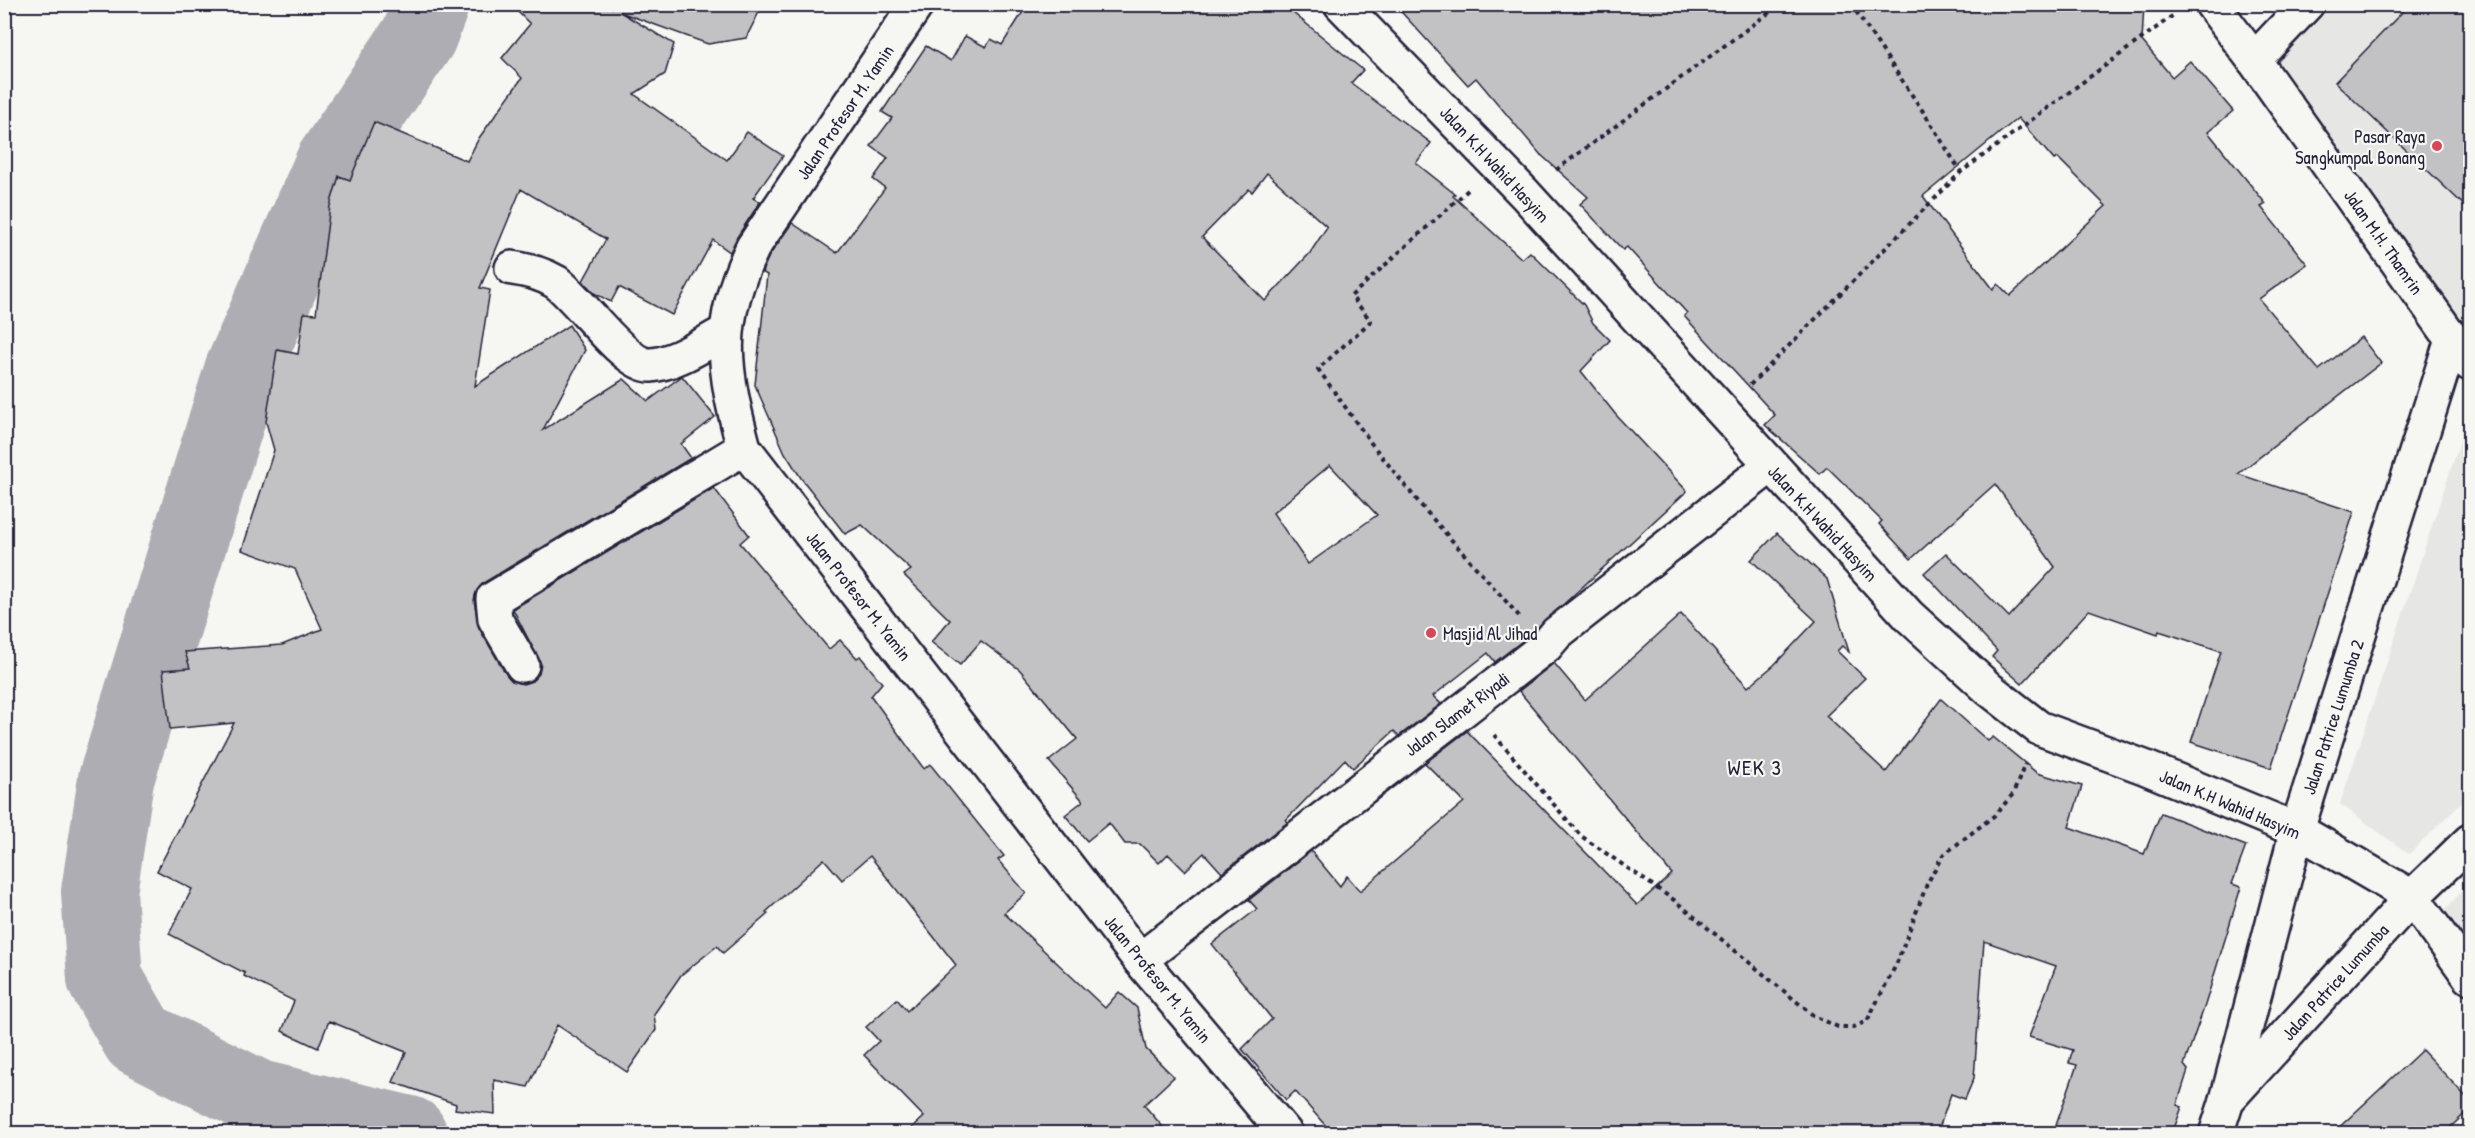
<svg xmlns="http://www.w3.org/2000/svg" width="2475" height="1138" font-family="'Patrick Hand',sans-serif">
	<rect width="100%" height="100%" fill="#f6f6f2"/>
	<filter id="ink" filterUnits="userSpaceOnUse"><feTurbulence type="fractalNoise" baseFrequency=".0167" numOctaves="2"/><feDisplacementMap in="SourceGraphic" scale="12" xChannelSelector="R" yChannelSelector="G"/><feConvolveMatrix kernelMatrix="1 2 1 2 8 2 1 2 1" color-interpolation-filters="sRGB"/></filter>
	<g filter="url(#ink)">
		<g fill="#e6e6e4">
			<path d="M2320,5H2470V342L2269,56Z"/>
			<path d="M2470,411V795L2409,854L2340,804Z"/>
			<path d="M2470,882V957L2440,915Z"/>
		</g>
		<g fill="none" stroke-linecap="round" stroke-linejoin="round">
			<path stroke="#adadb3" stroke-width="76" d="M409,1134L258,1098L139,1038L105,979L99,892L116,779L242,371L333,163L419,36L431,4"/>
		</g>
		<g fill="#c2c2c4" stroke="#22223b" stroke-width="1.5" fill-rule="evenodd">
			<path d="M510,4H607L612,8L613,4H763L746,38L708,44L620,12L674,44L665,74L634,94L727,160L747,132L783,156L753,198L760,202L737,237L730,252L713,240L672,315L619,287L611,302L594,293L583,281L606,239L521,189L480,288L490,290L475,386L569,325L585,350L543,430L624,379L648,401L682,376L715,417L681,444L691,458L483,583L477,590L474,600L479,628L506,674L512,681L523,684L532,681L539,674L541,664L513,609L714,488L749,535L740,543L829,649L840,640L857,658L860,656L882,683L871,696L924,769L930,764L1004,856L998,860L1026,893L1004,913L1105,1008L1119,992L1137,1008L1146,1049L1174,1077L1144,1105L1169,1134H905L924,1117L864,1055L879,1041L866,1027L897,999L907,1011L956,965L870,856L842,880L824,859L766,912L768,914L723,953L717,946L681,975L654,1014L656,1030L627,1072L557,1025L528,1087L494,1080L495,1114L455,1109L456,1104L393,1082L406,1052L329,1021L318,1048L282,1031L294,1001L244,976L245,973L169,934L192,889L157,871L234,723L170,729L163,670L190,668L185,652L282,645L322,629L295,569L242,550L274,450L266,422L277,350L298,354L304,313L316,314L330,206L339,176L350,180L374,122L467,161L479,138L522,78L502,58L530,24Z"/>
			<path d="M1028,4H1282L1363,70L1351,83L1431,143L1416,163L1455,194L1453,196L1522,259L1530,252L1584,305L1593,323L1610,340L1581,371L1616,415L1687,491L1530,635L1495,662L1488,653L1433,696L1441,704L1399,736L1394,731L1353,768L1345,759L1286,820L1288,822L1222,873L1204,853L1185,871L1168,854L1159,863L1140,844H1125L1109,823L1087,841L1065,815L1083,801L1049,761L1077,739L1020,670L981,641L960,665L931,642L950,620L904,575L911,570L862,525L845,534L801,478L785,453L755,385L767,275L762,272L769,256L792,223L837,253L885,188L873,179L888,158L871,146L892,118L882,112L926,46L951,61L965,36L986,47L991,39L1002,45ZM1267,173L1327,227L1310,253L1265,301L1202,237L1249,189L1252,192ZM1330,465L1377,515L1308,564L1273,513Z"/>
			<path d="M1394,4H2144L2142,41L2172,77L2190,61L2233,111L2208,132L2266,204L2261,207L2307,264L2259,299L2319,370L2361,337L2381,363L2238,474L2354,512L2271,768L2191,742L2221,651L2159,631L2158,634L2089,610L2022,684L1992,657L1997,651L1924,573L1946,553L2009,617L2055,567L1995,484L1911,559L1879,524L1882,521L1827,467L1820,474L1765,425L1775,415L1684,316L1687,313L1627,247L1623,250L1580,204L1588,197L1540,154L1476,78L1468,85ZM2018,118L2054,160L2058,158L2106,206L2010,296L1998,284L1993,289L1923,196Z"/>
			<path d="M2410,4H2470V211L2335,82Z"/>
			<path d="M1777,533L1827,579L1849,652L1842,646L1837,651L1865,678L1826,716L1886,772L1941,699L1988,741L1993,737L2037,773L2082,786L2069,827L2144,854L2161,813L2246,846L2232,884L2241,887L2205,1005L2184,1065L2188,1070L2177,1105L2182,1107L2172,1134H2053L2077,1065L2069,1063L2073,1050L2029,1037L2056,966L1984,941L1974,1078L1965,1099L1951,1094L1937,1134H1333L1295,1091L1286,1100L1242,1049L1272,1019L1212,944L1257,909L1249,900L1311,851L1340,886L1347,876L1360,891L1464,802L1425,763L1467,731L1637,905L1672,874L1519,691L1554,663L1585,700L1681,614L1748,687L1774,665L1816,621L1751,560Z"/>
			<path d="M2422,1050L2470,1101V1109L2443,1134H2332Z"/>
		</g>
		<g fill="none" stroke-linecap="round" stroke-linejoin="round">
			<g stroke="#22223b" stroke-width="38">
				<g id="street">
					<path d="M1341,4L1525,194L1909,616L1989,689L2039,728L2144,767L2297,830L2412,897"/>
					<path d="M2212,4L2254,60L2470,364"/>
					<path d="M2254,60L2307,4"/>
					<path d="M512,268C527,270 543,274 556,282C578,297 626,367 651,365C677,363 704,343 726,332"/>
					<path d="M522,665L495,619L493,599L744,448"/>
					<path d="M1140,960L1546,646L1557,633L1770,466"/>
					<path d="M2227,1100L2297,830L2452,339"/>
				</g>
			</g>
			<g stroke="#22223b" stroke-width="38">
				<g id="secondary">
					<path d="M917,4L753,247C715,323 723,369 744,448L1140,960L1286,1134"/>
					<path d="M2412,897L2470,977"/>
					<path d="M2216,1134L2227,1100L2412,897L2470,841"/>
				</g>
			</g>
			<g stroke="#22223b" stroke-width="4" stroke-dasharray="4.5 4.5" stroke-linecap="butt">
				<path d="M1851,4L1926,116L1961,172L2175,14"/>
				<path d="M1556,170L1781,4"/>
				<path d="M1468,190L1351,296L1371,321L1318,369L1371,443L1425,510L1519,616"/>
				<path d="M1750,385L1961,172"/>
				<path d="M1494,735L1581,836L1674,900L1814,1016L1838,1027H1854L1867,1021L1896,965L1927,884L1942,856L1995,815L2013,794L2025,764"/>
			</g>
			<use href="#street" stroke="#f6f6f2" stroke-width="33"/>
			<use href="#secondary" stroke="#f6f6f2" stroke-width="33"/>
		</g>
	</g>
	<g fill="#d1495b" stroke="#f6f6f2" stroke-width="2">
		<circle cx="2437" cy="146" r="6"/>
		<circle cx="1431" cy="633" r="6"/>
	</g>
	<g text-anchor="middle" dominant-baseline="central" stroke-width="4.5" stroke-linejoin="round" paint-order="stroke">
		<g font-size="18" fill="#22223b" stroke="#f6f6f2">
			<text transform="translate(845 112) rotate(-56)">Jalan Profesor M. Yamin</text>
			<text transform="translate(1495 164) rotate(47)">Jalan K.H Wahid Hasyim</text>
			<text transform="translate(2384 242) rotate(55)">Jalan M.H. Thamrin</text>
			<text transform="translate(1823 523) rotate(47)">Jalan K.H Wahid Hasyim</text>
			<text transform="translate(859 596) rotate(52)">Jalan Profesor M. Yamin</text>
			<text transform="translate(1457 714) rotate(-37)">Jalan Slamet Riyadi</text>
			<text transform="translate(2333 717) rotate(-72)">Jalan Patrice Lumumba 2</text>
			<text transform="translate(2230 804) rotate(23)">Jalan K.H Wahid Hasyim</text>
			<text transform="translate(1158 979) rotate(51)">Jalan Profesor M. Yamin</text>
			<text transform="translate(2335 982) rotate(-48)">Jalan Patrice Lumumba</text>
		</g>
		<g font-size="18" fill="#22223b" stroke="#f6f6f2" text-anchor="end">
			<text x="2425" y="136">Pasar Raya<tspan x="2425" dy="21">Sangkumpal Bonang</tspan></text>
			<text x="1443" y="633" text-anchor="start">Masjid Al Jihad</text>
		</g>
		<g font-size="21" letter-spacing="1.5" fill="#22223b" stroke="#f6f6f2">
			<text x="1755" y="767">WEK 3</text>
		</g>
	</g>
	<rect width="2475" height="1138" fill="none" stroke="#f6f6f2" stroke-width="24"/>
	<rect x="12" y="12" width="2451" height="1114" fill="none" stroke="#22223b" stroke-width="2" filter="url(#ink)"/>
</svg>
